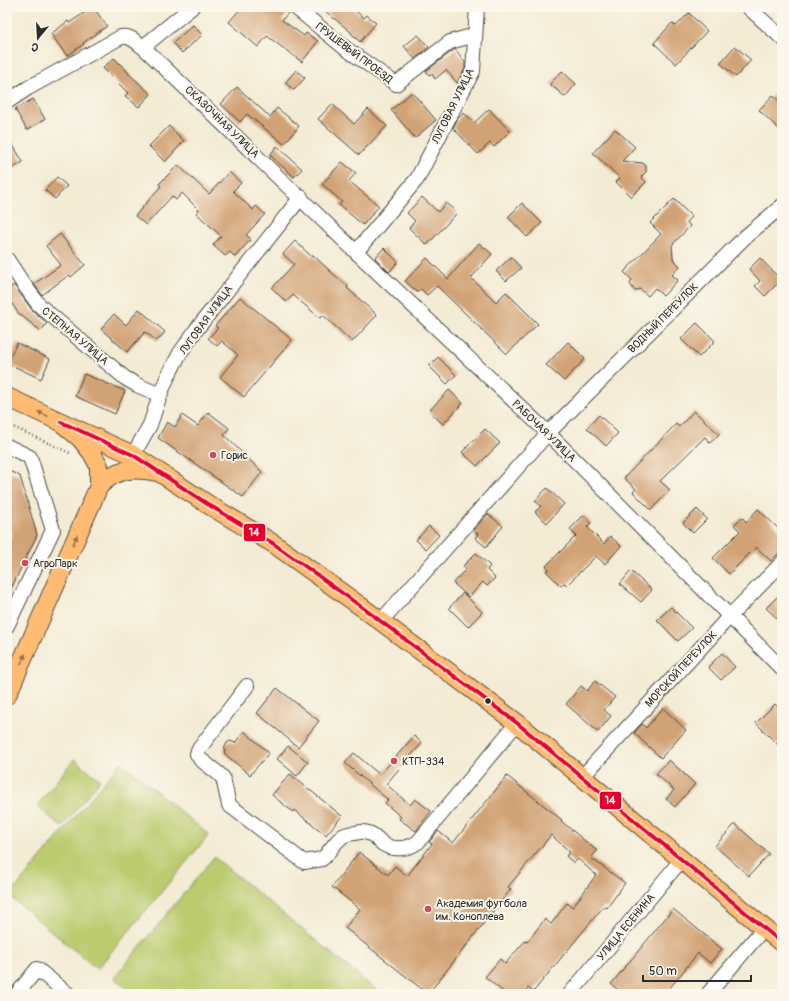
<svg xmlns="http://www.w3.org/2000/svg" width="789" height="1001" font-family="Pangolin,sans-serif">
	<rect width="100%" height="100%" fill="#fbf7ec"/>
	<filter id="ink" filterUnits="userSpaceOnUse"><feTurbulence type="fractalNoise" baseFrequency=".025" numOctaves="2"/><feDisplacementMap in="SourceGraphic" scale="8" xChannelSelector="R" yChannelSelector="G"/><feConvolveMatrix kernelMatrix="1 2 1 2 8 2 1 2 1" color-interpolation-filters="sRGB"/></filter>
	<filter id="wash" filterUnits="userSpaceOnUse"><feTurbulence type="fractalNoise" baseFrequency=".012" numOctaves="4" result="noise"/><feDisplacementMap in="SourceGraphic" scale="16" xChannelSelector="R" yChannelSelector="G"/><feGaussianBlur stdDeviation="0.9" result="paint"/><feColorMatrix in="noise" values="0 0 0 0 0 0 0 0 0 0 0 0 0 0 0 0 0 1.4 0 .05"/><feComposite in="paint" operator="in"/></filter>
	<g filter="url(#wash)">
		<rect width="100%" height="100%" fill="#f3ebd4"/>
		<g fill="#bbcb6e" stroke="#737b4c">
			<path d="M74,759L100,780L62,827L37,806Z"/>
			<path d="M121,762L209,835L97,969L9,896Z"/>
			<path d="M214,857L381,994H133L114,978Z"/>
		</g>
		<g id="blocks">
			<g fill="#d1a274">
				<path d="M93,7L107,26L83,43L84,44L67,56L51,34L68,21L69,23Z"/>
				<path d="M242,7H281L288,13L282,20L304,36L306,33L318,41L302,62L267,36L258,47L229,22Z"/>
				<path d="M320,7H351L364,18L367,15L376,23L360,42L351,33V32Z"/>
				<path d="M689,13L707,31L676,64L654,43L672,23L676,26Z"/>
				<path d="M193,25L202,35L182,53L173,43Z"/>
				<path d="M418,35L429,47L415,59L404,46Z"/>
				<path d="M735,46L751,60L736,77L720,63Z"/>
				<path d="M455,49L465,62V69L457,83L446,70L435,79L432,74L429,75L426,71Z"/>
				<path d="M114,58L128,72V73L151,94L139,107L125,96L128,93L103,68Z"/>
				<path d="M296,70L305,78L294,90L285,83Z"/>
				<path d="M562,71L576,84L565,97L550,84Z"/>
				<path d="M237,87L270,117L277,108L299,126L284,144L247,114L240,122L221,104Z"/>
				<path d="M412,92L436,120L415,138L391,110Z"/>
				<path d="M773,95L782,104V132L759,110Z"/>
				<path d="M33,99L45,119L27,130L15,109Z"/>
				<path d="M332,104L354,124L368,109L387,126L359,155L318,119Z"/>
				<path d="M489,109L510,131L494,147L490,143L478,154L453,128L458,118L464,113L474,123Z"/>
				<path d="M169,126L184,141L165,162L149,146Z"/>
				<path d="M615,129L635,147L622,161L643,163L646,166V172L641,177L646,182L631,197L616,182L620,178L593,153Z"/>
				<path d="M7,135L23,162L7,172Z"/>
				<path d="M277,146L302,169L294,177L270,155Z"/>
				<path d="M342,162L356,173L349,181L379,206L363,225L339,205L342,202L322,184Z"/>
				<path d="M178,165L209,194L229,172L241,183L233,191L253,210L256,206L265,214L246,235L251,239L235,257L230,252L225,256L213,245L221,236L196,213L199,210L182,193L176,200L172,196L146,225L135,216L161,186L159,184Z"/>
				<path d="M57,177L67,186L55,199L45,190Z"/>
				<path d="M422,197L438,212L446,203L457,213L427,245L409,228L415,221L407,213Z"/>
				<path d="M674,199L692,217L687,222L690,226L672,245L673,259L680,266L672,275L678,280L663,296L655,288L648,296L640,289L635,291L630,284L632,280L624,272L661,234L650,223Z"/>
				<path d="M522,203L542,223L527,237L508,217Z"/>
				<path d="M60,234L85,265L71,277L69,275L42,295L34,284L61,265L46,246Z"/>
				<path d="M295,241L312,257L313,255L332,273L348,286L347,288L377,315L352,342L323,315L320,318L293,295L286,302L272,288L294,264L283,254Z"/>
				<path d="M479,243L492,254L471,278L496,302L506,292L538,324L507,354L437,286L427,295L421,289L417,292L405,281L427,258L448,279Z"/>
				<path d="M384,248L398,262L389,272L375,258Z"/>
				<path d="M511,257L521,268L506,281L496,271Z"/>
				<path d="M760,258L781,280L765,296L755,286L760,281L749,269Z"/>
				<path d="M14,285L32,310L47,323L41,331L18,313L7,296V290Z"/>
				<path d="M240,297L292,340L244,397L220,377L238,355L222,341L217,346L208,338L218,328L215,326Z"/>
				<path d="M139,309L165,332L157,341L145,332L127,352L101,329L114,314L126,325Z"/>
				<path d="M697,323L715,341L699,357L681,339Z"/>
				<path d="M568,342L585,359L564,381L546,365Z"/>
				<path d="M17,343L50,359L41,379L7,363Z"/>
				<path d="M438,357L456,375L447,384L429,366Z"/>
				<path d="M84,374L125,391L115,414L75,396Z"/>
				<path d="M449,390L463,403L443,424L429,411Z"/>
				<path d="M694,411L719,434L710,443L705,437L660,481L670,490L651,510L633,492L636,489L624,478L676,424L679,427Z"/>
				<path d="M208,412L229,428L224,435L262,472L243,497L158,438L167,422L175,427L182,415L198,426Z"/>
				<path d="M599,415L618,433L606,446L587,428Z"/>
				<path d="M485,429L500,443L477,466L462,452Z"/>
				<path d="M7,470L20,476L37,535L7,597V544L12,535L7,517Z"/>
				<path d="M547,488L564,504L547,523L535,512L541,506L535,501Z"/>
				<path d="M697,509L707,519L693,533L683,523Z"/>
				<path d="M758,509L782,532V550L771,561L756,547L729,574L713,558L740,531L734,525L742,517L746,522Z"/>
				<path d="M488,514L503,526L486,547L475,538L478,534L473,530Z"/>
				<path d="M584,515L591,523L587,527L604,544L610,536L621,546L605,564L596,556L567,585L564,583L561,586L546,571L549,569L546,566L576,536L570,529Z"/>
				<path d="M429,526L439,535L426,549L416,540Z"/>
				<path d="M476,553L490,566L487,570L495,578L487,586L483,582L469,597L453,583L466,569L463,566Z"/>
				<path d="M631,571L652,590L641,602L620,584Z"/>
				<path d="M782,592V623L766,608Z"/>
				<path d="M463,593L482,612L468,627L449,608Z"/>
				<path d="M671,607L692,628L678,641L657,620Z"/>
				<path d="M722,653L735,667L721,680L708,667Z"/>
				<path d="M595,681L615,697L604,710L611,716L598,732L566,704L581,686L587,691Z"/>
				<path d="M277,688L319,721L298,747L257,713Z"/>
				<path d="M775,704L782,711V749L756,723Z"/>
				<path d="M663,708L686,730L661,758L634,733L642,724L646,728Z"/>
				<path d="M244,731L269,753L250,775L225,754L224,749L227,743L230,741L235,743Z"/>
				<path d="M414,736L422,743L386,784L410,805L415,799L431,811L416,831L399,819L401,817L385,803L388,800L345,763L354,753L380,775Z"/>
				<path d="M288,746L308,762L297,776L277,759Z"/>
				<path d="M669,760L695,784L675,807L666,799L674,790L656,774Z"/>
				<path d="M290,774L342,816L326,835L294,810L293,812L272,795Z"/>
				<path d="M507,776L562,820L561,821L597,851L591,858L625,883L607,908L604,906L533,992L528,988L523,994H506L485,977L500,959L505,964L525,941L527,942L545,919L551,924L567,903L573,907L596,875L578,859L574,863L566,856L570,852L551,835L508,887L511,889L428,994L345,928L360,909L332,887L359,852L388,875L395,866L407,876L432,844L429,842L438,831L453,843Z"/>
				<path d="M735,824L769,854L749,876L715,846Z"/>
				<path d="M673,909L722,949L710,963L698,953L665,994H623L611,984Z"/>
			</g>
		</g>
	</g>
	<g filter="url(#ink)">
		<use href="#blocks" fill-opacity="0" stroke="#494844" stroke-width="1"/>
		<g fill="none" stroke-linecap="round" stroke-linejoin="round">
			<g stroke="#494844" stroke-width="16">
				<g id="minor">
					<path d="M295,7L345,48L396,84L450,42L475,35"/>
					<path d="M748,7L782,38"/>
					<path d="M143,47L356,252L548,433L782,669"/>
					<path d="M7,102L28,88L121,37C130,35 136,42 143,47L192,7"/>
					<path d="M356,252L417,179L473,71L477,7"/>
					<path d="M7,259L22,282L39,305L125,378L137,385L160,395"/>
					<path d="M7,446L30,457L53,530L7,626"/>
					<path d="M133,455L150,425L160,395L168,376L180,353L196,330L301,197"/>
					<path d="M381,621L548,433L745,237L782,206"/>
					<path d="M247,686L199,749L197,754L200,759L219,774L223,778L229,805L304,862L322,859C330,852 335,841 343,836C347,834 351,833 355,833C359,832 364,831 368,833C374,834 378,840 383,844C394,851 408,849 418,842L517,723"/>
					<path d="M582,777L729,617L782,563"/>
					<path d="M17,994L37,969L68,994"/>
					<path d="M570,994L682,859"/>
					<path d="M708,994L764,928"/>
				</g>
			</g>
			<g stroke="#494844" stroke-width="20">
				<g id="major">
					<path d="M7,397L61,422L80,438L92,453L99,466V486L7,695"/>
					<path d="M61,422L133,455L209,505L274,544L363,608L517,723L782,943"/>
					<path d="M99,486C117,468 132,467 157,472"/>
				</g>
			</g>
			<path stroke="#494844" stroke-width="2.5" stroke-dasharray="1 3" stroke-linecap="butt" d="M7,424L72,454"/>
			<use href="#minor" stroke="#fff" stroke-width="14"/>
			<use href="#major" stroke="#ffbb71" stroke-width="18"/>
			<g stroke="#fbf7ec" stroke-width="7">
				<path id="bus-1" d="M61,422L133,455L209,505L274,544L363,608L517,723L782,943"/>
			</g>
			<use href="#bus-1" stroke="#e4002b" stroke-width="4"/>
		</g>
		<defs><path id="oneway-solid" d="M-6-.8H1V-3.2L6.5 0L1 3.2V.8H-6Z"/></defs>
		<g fill="#95734e">
			<use href="#oneway-solid" transform="translate(43 414) rotate(-156)"/>
			<use href="#oneway-solid" transform="translate(75 540) rotate(-66)"/>
			<use href="#oneway-solid" transform="translate(23 659) rotate(-66)"/>
		</g>
	</g>
	<g fill="#d1495b" stroke="#fbf7ec" stroke-width="1.5">
		<circle cx="213" cy="455" r="4"/>
		<circle cx="25" cy="563" r="4"/>
		<circle cx="394" cy="761" r="4"/>
		<circle cx="428" cy="909" r="4"/>
	</g>
	<circle fill="#2b2b2b" stroke="#fbf7ec" stroke-width="1.5" cx="488" cy="701" r="3.5"/>
	<g text-anchor="middle" dominant-baseline="central" stroke-width="4" stroke-linejoin="round" paint-order="stroke">
		<g font-size="11" fill="#2b2b2b" stroke="#fbf7ec">
			<text transform="translate(354 53) rotate(37)">ГРУШЕВЫЙ ПРОЕЗД</text>
			<text transform="translate(453 106) rotate(-64)">ЛУГОВАЯ УЛИЦА</text>
			<text transform="translate(222 122) rotate(44)">СКАЗОЧНАЯ УЛИЦА</text>
			<text transform="translate(663 318) rotate(-45)">ВОДНЫЙ ПЕРЕУЛОК</text>
			<text transform="translate(206 320) rotate(-54)">ЛУГОВАЯ УЛИЦА</text>
			<text transform="translate(75 336) rotate(40)">СТЕПНАЯ УЛИЦА</text>
			<text transform="translate(544 431) rotate(44)">РАБОЧАЯ УЛИЦА</text>
			<text transform="translate(681 669) rotate(-47)">МОРСКОЙ ПЕРЕУЛОК</text>
			<text transform="translate(626 927) rotate(-50)">УЛИЦА ЕСЕНИНА</text>
		</g>
		<g font-size="11" fill="#2b2b2b" stroke="#fbf7ec" text-anchor="start">
			<text x="221" y="455">Горис</text>
			<text x="33" y="563">АгроПарк</text>
			<text x="402" y="761">КТП-334</text>
			<text x="436" y="903">Академия футбола<tspan x="436" dy="13">им. Коноплева</tspan></text>
		</g>
	</g>
	<g stroke="#fbf7ec" stroke-width="1.5">
		<rect x="243" y="523" width="23" height="19" rx="4" fill="#e4002b"/>
		<rect x="599" y="791" width="23" height="19" rx="4" fill="#e4002b"/>
	</g>
	<g font-size="11" text-anchor="middle" font-weight="bold" fill="#fff">
		<text x="254" y="536">14</text>
		<text x="610" y="804">14</text>
	</g>
	<rect width="789" height="1001" fill="none" stroke="#fbf7ec" stroke-width="24"/>
	<g transform="translate(38 38) rotate(198)" stroke="#fbf7ec" stroke-width="3" paint-order="stroke">
	<path d="M0-3L7 15L0 10L-7 15Z" fill="#2b2b2b"/>
	<text y="-6" font-size="11" font-weight="bold" text-anchor="middle" fill="#2b2b2b">С</text>
	</g>
	<path d="M643 975v6h108v-6" fill="none" stroke="#2b2b2b" stroke-width="2"/>
	<text x="649" y="975" font-size="12" fill="#2b2b2b" stroke="#fbf7ec" stroke-width="3" paint-order="stroke">50 m</text>
</svg>
